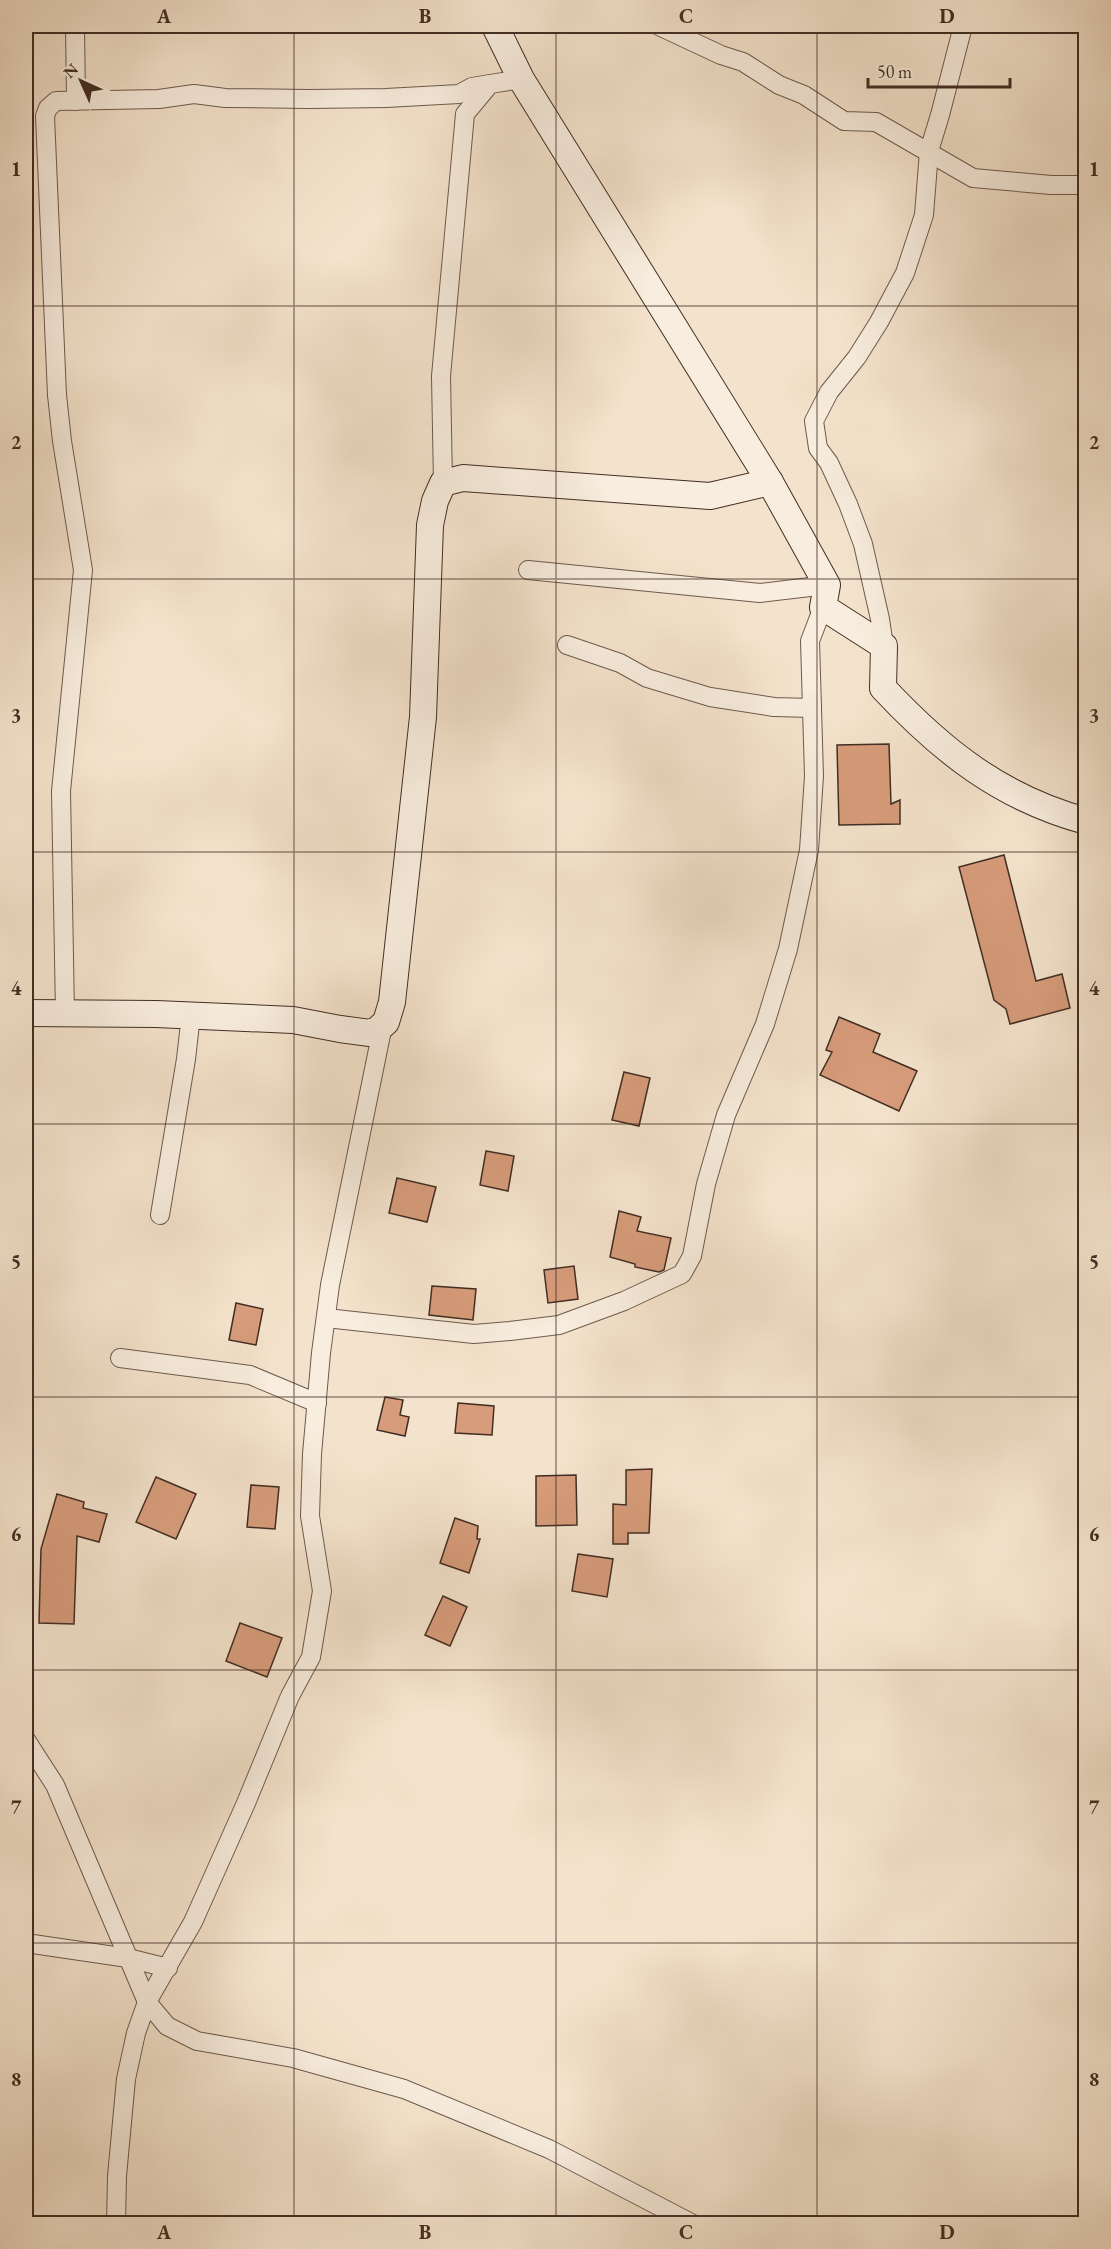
<svg xmlns="http://www.w3.org/2000/svg" width="1111" height="2249" font-family="'EB Garamond',serif">
	<rect width="100%" height="100%" fill="#f4e3cc"/>
	<filter id="stains"><feTurbulence type="fractalNoise" baseFrequency=".00333" numOctaves="4"/><feColorMatrix values="0 0 0 0 .2 0 0 0 0 .09 0 0 0 0 .02 0 0 0 .5 -.17"/></filter>
	<radialGradient id="worn" r=".72"><stop offset=".6" stop-color="#630" stop-opacity="0"/><stop offset="1" stop-color="#630" stop-opacity=".3"/></radialGradient>
	<g fill="#d79c7b" stroke="#422d24" stroke-width="1.5">
		<path d="M889,744L891,804L900,800V824L839,825L837,745Z"/>
		<path d="M1004,855L1036,981L1062,974L1070,1008L1010,1024L1006,1009L994,1000L959,867Z"/>
		<path d="M839,1017L880,1034L873,1052L917,1071L899,1111L820,1075L832,1052L826,1050Z"/>
		<path d="M624,1072L650,1078L639,1126L612,1120Z"/>
		<path d="M486,1151L514,1156L508,1191L480,1185Z"/>
		<path d="M397,1178L436,1187L427,1222L389,1213Z"/>
		<path d="M619,1211L641,1217L637,1231L671,1238L664,1270L659,1272L635,1267V1264L610,1257Z"/>
		<path d="M574,1266L578,1299L548,1303L544,1270Z"/>
		<path d="M432,1286L476,1289L473,1320L429,1315Z"/>
		<path d="M236,1303L263,1309L256,1345L229,1340Z"/>
		<path d="M385,1397L403,1400L400,1415L409,1417L405,1436L377,1430Z"/>
		<path d="M458,1403L494,1406L492,1435L455,1433Z"/>
		<path d="M652,1469L649,1533H628V1544H613V1504L626,1505V1470Z"/>
		<path d="M576,1475L577,1525L536,1526V1476Z"/>
		<path d="M156,1477L196,1494L176,1539L136,1522Z"/>
		<path d="M251,1485L279,1487L275,1529L247,1527Z"/>
		<path d="M57,1494L84,1502L83,1508L107,1514L99,1542L77,1536L74,1624L39,1623L41,1549Z"/>
		<path d="M455,1518L478,1526L477,1539H480L469,1573L440,1563Z"/>
		<path d="M578,1554L613,1559L607,1597L572,1591Z"/>
		<path d="M443,1596L467,1607L450,1646L425,1635Z"/>
		<path d="M240,1623L282,1638L267,1677L226,1661Z"/>
	</g>
	<g fill="none" stroke-linecap="round" stroke-linejoin="round">
		<g stroke="#6e5a4e" stroke-width="20">
			<g id="street">
				<path d="M75,26L76,101"/>
				<path d="M659,26L721,55L743,62L779,85L804,95L844,121L876,122L973,178L1051,185H1086"/>
				<path d="M443,483L441,376L465,114L490,84L521,79"/>
				<path d="M528,570L760,593L827,585"/>
				<path d="M567,645L620,663L647,678L710,697L774,707L812,708"/>
				<path d="M884,646L880,619L863,544L848,504L829,463L818,448L814,421L829,392L857,357L879,322L905,273L924,215L929,151L940,115L963,26"/>
				<path d="M65,1013L61,791L83,570L62,441L57,395L45,116L48,108L56,101L159,99L194,94L225,98L309,99L386,98L459,94L472,87L490,84"/>
				<path d="M160,1215L186,1059L191,1015"/>
				<path d="M326,1318L474,1334L510,1331L559,1325L624,1301L682,1274L692,1256L706,1184L726,1115L765,1024L788,949L809,850L814,776L810,641L823,607"/>
				<path d="M120,1358L250,1375L317,1403"/>
				<path d="M26,1740L55,1785L147,2002L167,2026L197,2041L293,2058L404,2089L549,2149L693,2224"/>
				<path d="M26,1943L128,1958L168,1968"/>
				<path d="M116,2224L117,2176L126,2079L136,2033L147,2002L193,1922L246,1803L290,1696L311,1657L322,1591L310,1516L312,1454L321,1353L330,1285L383,1025"/>
			</g>
		</g>
		<g stroke="#422d24" stroke-width="28">
			<g id="secondary">
				<path d="M495,26L521,79L770,482L827,585L823,607L884,646L883,688C942,751 1001,798 1086,821"/>
				<path d="M26,1013L156,1014L293,1020L340,1029L370,1033L377,1030L386,1022L392,1002L423,717L430,525L435,501L443,483L463,478L710,496L770,482"/>
			</g>
		</g>
		<use href="#street" stroke="#f8edde" stroke-width="18"/>
		<use href="#secondary" stroke="#f8edde" stroke-width="26"/>
	</g>
	<path fill="none" stroke="#422d24" stroke-width="1.5" stroke-opacity="0.55" d="M294,26V2224M556,26V2224M817,26V2224M26,306H1086M26,579H1086M26,852H1086M26,1124H1086M26,1397H1086M26,1670H1086M26,1943H1086"/>
	<rect width="1111" height="2249" fill="none" stroke="#f4e3cc" stroke-width="66"/>
	<g transform="translate(81 81) rotate(315)" stroke="#f8edde" stroke-width="4.5" paint-order="stroke">
	<path d="M0-4.5L10 22L0 15L-10 22Z" fill="#422d24"/>
	<text y="-9" font-size="16" font-weight="bold" text-anchor="middle" fill="#422d24">N</text>
	</g>
	<path d="M868 78v9h142v-9" fill="none" stroke="#422d24" stroke-width="3"/>
	<text x="877" y="78" font-size="18" fill="#422d24" stroke="#f8edde" stroke-width="4.5" paint-order="stroke">50 m</text>
	<rect x="33" y="33" width="1045" height="2183" fill="none" stroke="#422d24" stroke-width="2"/>
	<g font-size="20" text-anchor="middle" font-weight="bold" fill="#422d24">
		<text x="164" y="23">A</text>
		<text x="425" y="23">B</text>
		<text x="686" y="23">C</text>
		<text x="947" y="23">D</text>
		<text x="16" y="176">1</text>
		<text x="1094" y="176">1</text>
		<text x="16" y="449">2</text>
		<text x="1094" y="449">2</text>
		<text x="16" y="722">3</text>
		<text x="1094" y="722">3</text>
		<text x="16" y="995">4</text>
		<text x="1094" y="995">4</text>
		<text x="16" y="1268">5</text>
		<text x="1094" y="1268">5</text>
		<text x="16" y="1541">6</text>
		<text x="1094" y="1541">6</text>
		<text x="16" y="1814">7</text>
		<text x="1094" y="1814">7</text>
		<text x="16" y="2086">8</text>
		<text x="1094" y="2086">8</text>
		<text x="164" y="2239">A</text>
		<text x="425" y="2239">B</text>
		<text x="686" y="2239">C</text>
		<text x="947" y="2239">D</text>
	</g>
	<rect width="100%" height="100%" filter="url(#stains)"/>
	<rect width="100%" height="100%" fill="url(#worn)"/>
</svg>
